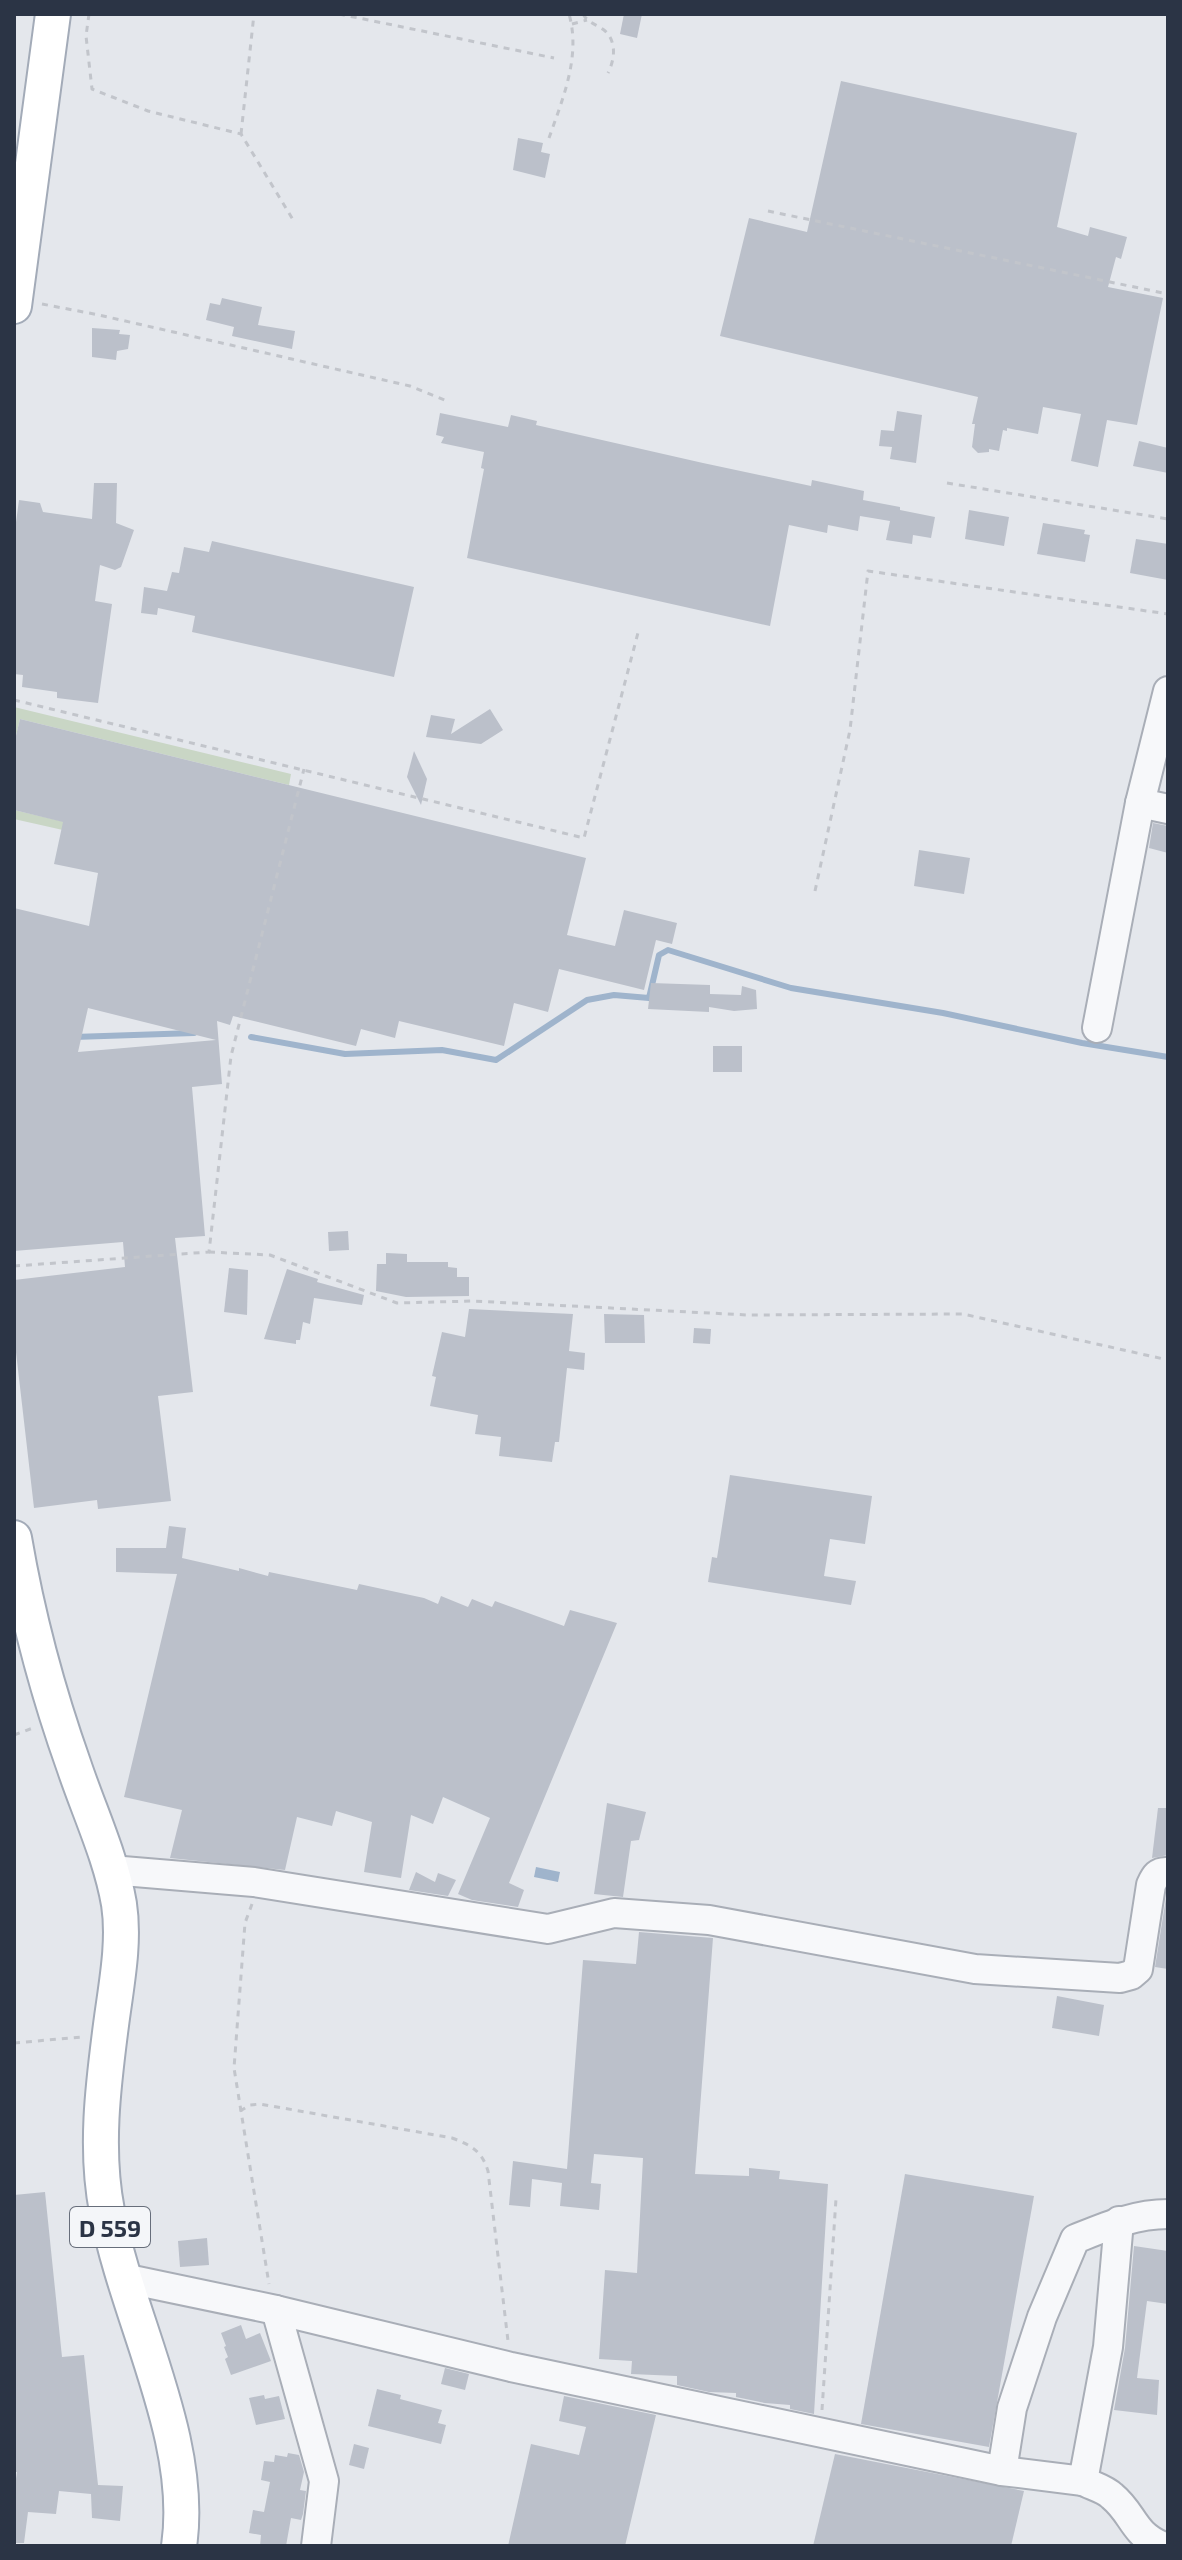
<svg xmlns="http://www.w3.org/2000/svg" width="1182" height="2560" font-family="'Exo 2',sans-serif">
	<rect width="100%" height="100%" fill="#e4e7ec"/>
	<g fill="#c9d6c5">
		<path d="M14,707L291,774L289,785L20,719L14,744Z"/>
		<path d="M14,810L95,829L94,837L14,819Z"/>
	</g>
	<path fill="#9fb4cc" d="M536,1867L560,1872L558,1882L534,1877Z"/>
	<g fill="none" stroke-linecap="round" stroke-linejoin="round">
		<g stroke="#9fb4cc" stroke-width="6">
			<path d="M74,1037L194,1033"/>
			<path d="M251,1037L345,1054L442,1050L496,1060L587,1000L614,995L649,998L659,955L668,950L791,988L943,1013L1082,1043L1168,1057"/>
		</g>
	</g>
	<g fill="#bbc0ca" fill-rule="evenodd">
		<path d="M624,14H642L637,38L620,34Z"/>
		<path d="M841,81L1077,133L1057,227L1088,236L1090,227L1127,237L1121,259L1116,257L1108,287L1163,298L1137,425L1107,420L1098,467L1071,461L1081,414L1043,407L1038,434L1007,428V431L1003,430L999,451L989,449V452L978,453L972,447L975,424H972L978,397L720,336L749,218L807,232Z"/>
		<path d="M518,138L543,143L541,152L550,154L545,178L513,170Z"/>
		<path d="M222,298L262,307L258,325L295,331L292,349L232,336L234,327L206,320L210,303L220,305Z"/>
		<path d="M92,328L120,330L119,334L130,335L128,349L117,351L116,360L92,357Z"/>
		<path d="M897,411L922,415L916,463L890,459L892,447L879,446L881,430L894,431Z"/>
		<path d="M440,413L508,427L511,415L537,421L536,425L703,463L811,486L812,480L864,491L863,500L900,507V510L935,517L931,538L913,535L912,544L886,540L890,521L860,516L858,531L828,525L827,533L789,525L770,626L467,558L484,469L481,468L484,452L441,443L444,437L436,435Z"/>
		<path d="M1139,441L1168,448V473L1133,466Z"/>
		<path d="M94,483H117L116,523L134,530L121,567L115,570L100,565L95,601L112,604L98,703L57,698V692L22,687L23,675L14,674V537L19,500L40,503L43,512L92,519Z"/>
		<path d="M969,510L1009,517L1004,546L965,539Z"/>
		<path d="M1043,523L1085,530L1084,534L1090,535L1085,562L1037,554Z"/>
		<path d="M1136,539L1168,544V580L1130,573Z"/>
		<path d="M212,541L414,587L394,677L192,632L195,616L158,608L157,615L141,613L144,587L167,591L172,572L179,573L184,547L209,552Z"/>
		<path d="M490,709L503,730L481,744L426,737L431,715L455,719L451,734Z"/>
		<path d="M20,719L586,858L567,935L615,946L624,910L677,923L672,944L656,940L644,990L559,969L548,1012L514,1003L504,1046L399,1021L395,1038L361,1029L356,1046L233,1016L230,1025L217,1021L222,1084L192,1087L205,1236L175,1238L193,1392L158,1396L171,1501L98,1509L97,1500L34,1508L14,1335V1280L125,1267L123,1242L14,1251V908L89,926L98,873L54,864L63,822L14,810V744ZM88,1008L216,1040L78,1052Z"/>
		<path d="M414,751L427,779L421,805L407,777Z"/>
		<path d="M1153,823L1168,826V853L1149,848Z"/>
		<path d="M919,850L970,858L964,894L914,886Z"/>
		<path d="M651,983L710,985V994L741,995L742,986L756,990L757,1009L734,1011L709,1007V1012L648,1009Z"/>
		<rect x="713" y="1046" width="29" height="26"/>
		<path d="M348,1231L349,1250L329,1251L328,1232Z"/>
		<path d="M386,1253L407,1254V1262H448V1267L457,1268V1277H469V1296L406,1297L376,1291L377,1264H386Z"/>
		<path d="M229,1268L248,1270L247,1315L224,1312Z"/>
		<path d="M287,1269L318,1279L317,1282L364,1295L362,1305L314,1298L310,1324L303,1322L300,1340H296V1344L264,1339Z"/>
		<path d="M469,1309L573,1314L569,1351L585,1353L584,1370L567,1368L559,1442H555L552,1462L499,1456L501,1437L475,1434L478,1415L430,1406L436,1377L432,1376L442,1332L465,1337Z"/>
		<path d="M604,1314L644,1315L645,1343H605Z"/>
		<path d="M694,1328L711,1329L710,1344L693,1343Z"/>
		<path d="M730,1475L872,1496L865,1544L830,1539L824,1576L856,1581L851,1605L708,1582L712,1557L717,1558Z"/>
		<path d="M169,1526L186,1528L182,1558L239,1571V1568L268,1576L269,1572L357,1590L359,1584L424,1598L438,1604L441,1596L468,1607L472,1599L492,1607L495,1601L564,1626L570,1610L617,1623L509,1883L524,1890L518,1907L472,1900L458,1894L490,1818L443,1797L433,1824L411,1815L401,1878L364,1872L372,1822L336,1811L332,1826L297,1817L285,1870L170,1858L182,1810L124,1797L177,1574L116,1572V1548H166Z"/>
		<path d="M607,1803L646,1812L639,1840L631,1841L623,1897L594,1894Z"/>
		<path d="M1158,1808H1168V1855L1152,1858Z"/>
		<path d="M416,1872L435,1882L438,1873L456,1880L448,1896L409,1890Z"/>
		<path d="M1166,1898L1168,1899V1969L1155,1967Z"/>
		<path d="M639,1932L713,1938L695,2174L749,2176V2168L780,2171L779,2179L828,2184L814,2414L790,2409V2405L765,2403L736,2397V2393L709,2392L677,2385V2376L631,2374L632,2361L599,2359L605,2270L637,2273L643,2158L594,2154L591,2183L601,2184L599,2210L560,2206L562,2183L532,2179L530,2207L509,2205L513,2161L567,2169L583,1960L636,1964Z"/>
		<path d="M1057,1996L1104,2005L1099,2036L1052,2028Z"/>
		<path d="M905,2174L1034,2196L989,2447L861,2424Z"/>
		<path d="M45,2192L62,2357L84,2355L98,2485L123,2486L120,2521L92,2518L91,2494L59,2491L56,2514L28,2512L24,2543H14V2493L17,2472H14V2195Z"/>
		<path d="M207,2238L209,2265L180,2267L178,2241Z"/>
		<path d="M1134,2246L1168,2251V2304L1147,2301L1137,2378L1159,2380L1157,2415L1114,2410L1125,2348Z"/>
		<path d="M241,2325L246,2339L260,2333L271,2361L231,2375L225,2359L228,2357L224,2347L226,2346L221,2333Z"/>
		<path d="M445,2368L469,2374L465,2390L441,2384Z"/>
		<path d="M377,2389L401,2395L400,2399L442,2410L438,2423L446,2425L441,2444L368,2426Z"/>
		<path d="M264,2395L265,2399L279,2396L285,2419L256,2425L249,2398Z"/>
		<path d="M564,2396L656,2415L625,2546H508L531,2444L579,2455L586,2427L559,2421Z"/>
		<path d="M354,2444L369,2448L364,2469L349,2465Z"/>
		<path d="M288,2453L299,2455L304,2472L300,2490L306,2491L303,2514L301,2520L291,2518L286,2546H260L261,2535L249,2533L253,2510L264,2512L270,2482L261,2480L264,2461L274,2462L275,2455L287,2457Z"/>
		<path d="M835,2454L1024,2491L1011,2546H813Z"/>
	</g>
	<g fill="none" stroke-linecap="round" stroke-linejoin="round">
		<g stroke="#a9aeb7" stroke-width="32">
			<g id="minor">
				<path d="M1140,803L1168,809"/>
				<path d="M1097,1028L1140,803L1168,691"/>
				<path d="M111,1870L254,1882L548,1929L614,1913L709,1920L975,1969L1120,1978L1131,1975L1138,1969L1151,1885C1155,1876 1158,1871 1168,1872"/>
				<path d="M123,2278L276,2310L511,2367L1002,2471L1012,2408L1042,2317L1075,2239C1105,2227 1134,2214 1168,2214"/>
				<path d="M276,2310L324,2481L316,2546"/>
				<path d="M1002,2471L1083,2481L1108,2347L1119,2221"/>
				<path d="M1083,2481C1093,2486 1105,2489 1112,2496C1134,2514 1132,2533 1162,2546"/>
			</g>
		</g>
		<g stroke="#a3abb8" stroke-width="38">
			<g id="major">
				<path d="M14,306L53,14"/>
				<path d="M14,1538C27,1614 48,1693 74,1766C89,1811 111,1857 119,1904C125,1943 116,1986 111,2025C103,2086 95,2150 107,2211C127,2319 195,2438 179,2546"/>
			</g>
		</g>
		<g stroke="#c2c5cb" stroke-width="3" stroke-dasharray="6 6" stroke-linecap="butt">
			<path d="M89,14L86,36L92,89L148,111L241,134L295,223"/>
			<path d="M339,14L554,58"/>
			<path d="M583,14C588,23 596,24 604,30C617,41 615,59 608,73"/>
			<path d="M572,24L587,20"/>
			<path d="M241,134L254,14"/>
			<path d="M549,138C563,98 581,56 569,14"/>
			<path d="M768,211L1168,294"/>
			<path d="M42,304L99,315L410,386L447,401"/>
			<path d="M947,483L1168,519"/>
			<path d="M14,700L584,838L639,629"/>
			<path d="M815,891L850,730L868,571L1168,614"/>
			<path d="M209,1252L270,1255L397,1303L473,1301L748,1315L963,1314L1168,1360"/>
			<path d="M14,1266L209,1252L231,1056L304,769"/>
			<path d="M14,1735L33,1728"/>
			<path d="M252,1904L245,1923L234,2068L269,2284"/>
			<path d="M14,2043L82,2037"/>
			<path d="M240,2111L250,2105L260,2104L452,2138C471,2145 482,2151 488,2171L508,2341"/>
			<path d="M822,2410L836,2199"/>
		</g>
		<use href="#minor" stroke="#f7f8fa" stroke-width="28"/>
		<use href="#major" stroke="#fff" stroke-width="34"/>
	</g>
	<g text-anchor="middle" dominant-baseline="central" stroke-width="6" stroke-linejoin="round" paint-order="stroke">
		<rect fill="#f4f6f9" stroke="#676e7b" stroke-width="2" x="70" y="2207" width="80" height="40" rx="6"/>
		<g font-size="24" font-weight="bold" fill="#2b3445">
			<text x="110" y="2227">D 559</text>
		</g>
	</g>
	<rect width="1182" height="2560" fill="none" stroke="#2b3445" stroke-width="32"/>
</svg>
